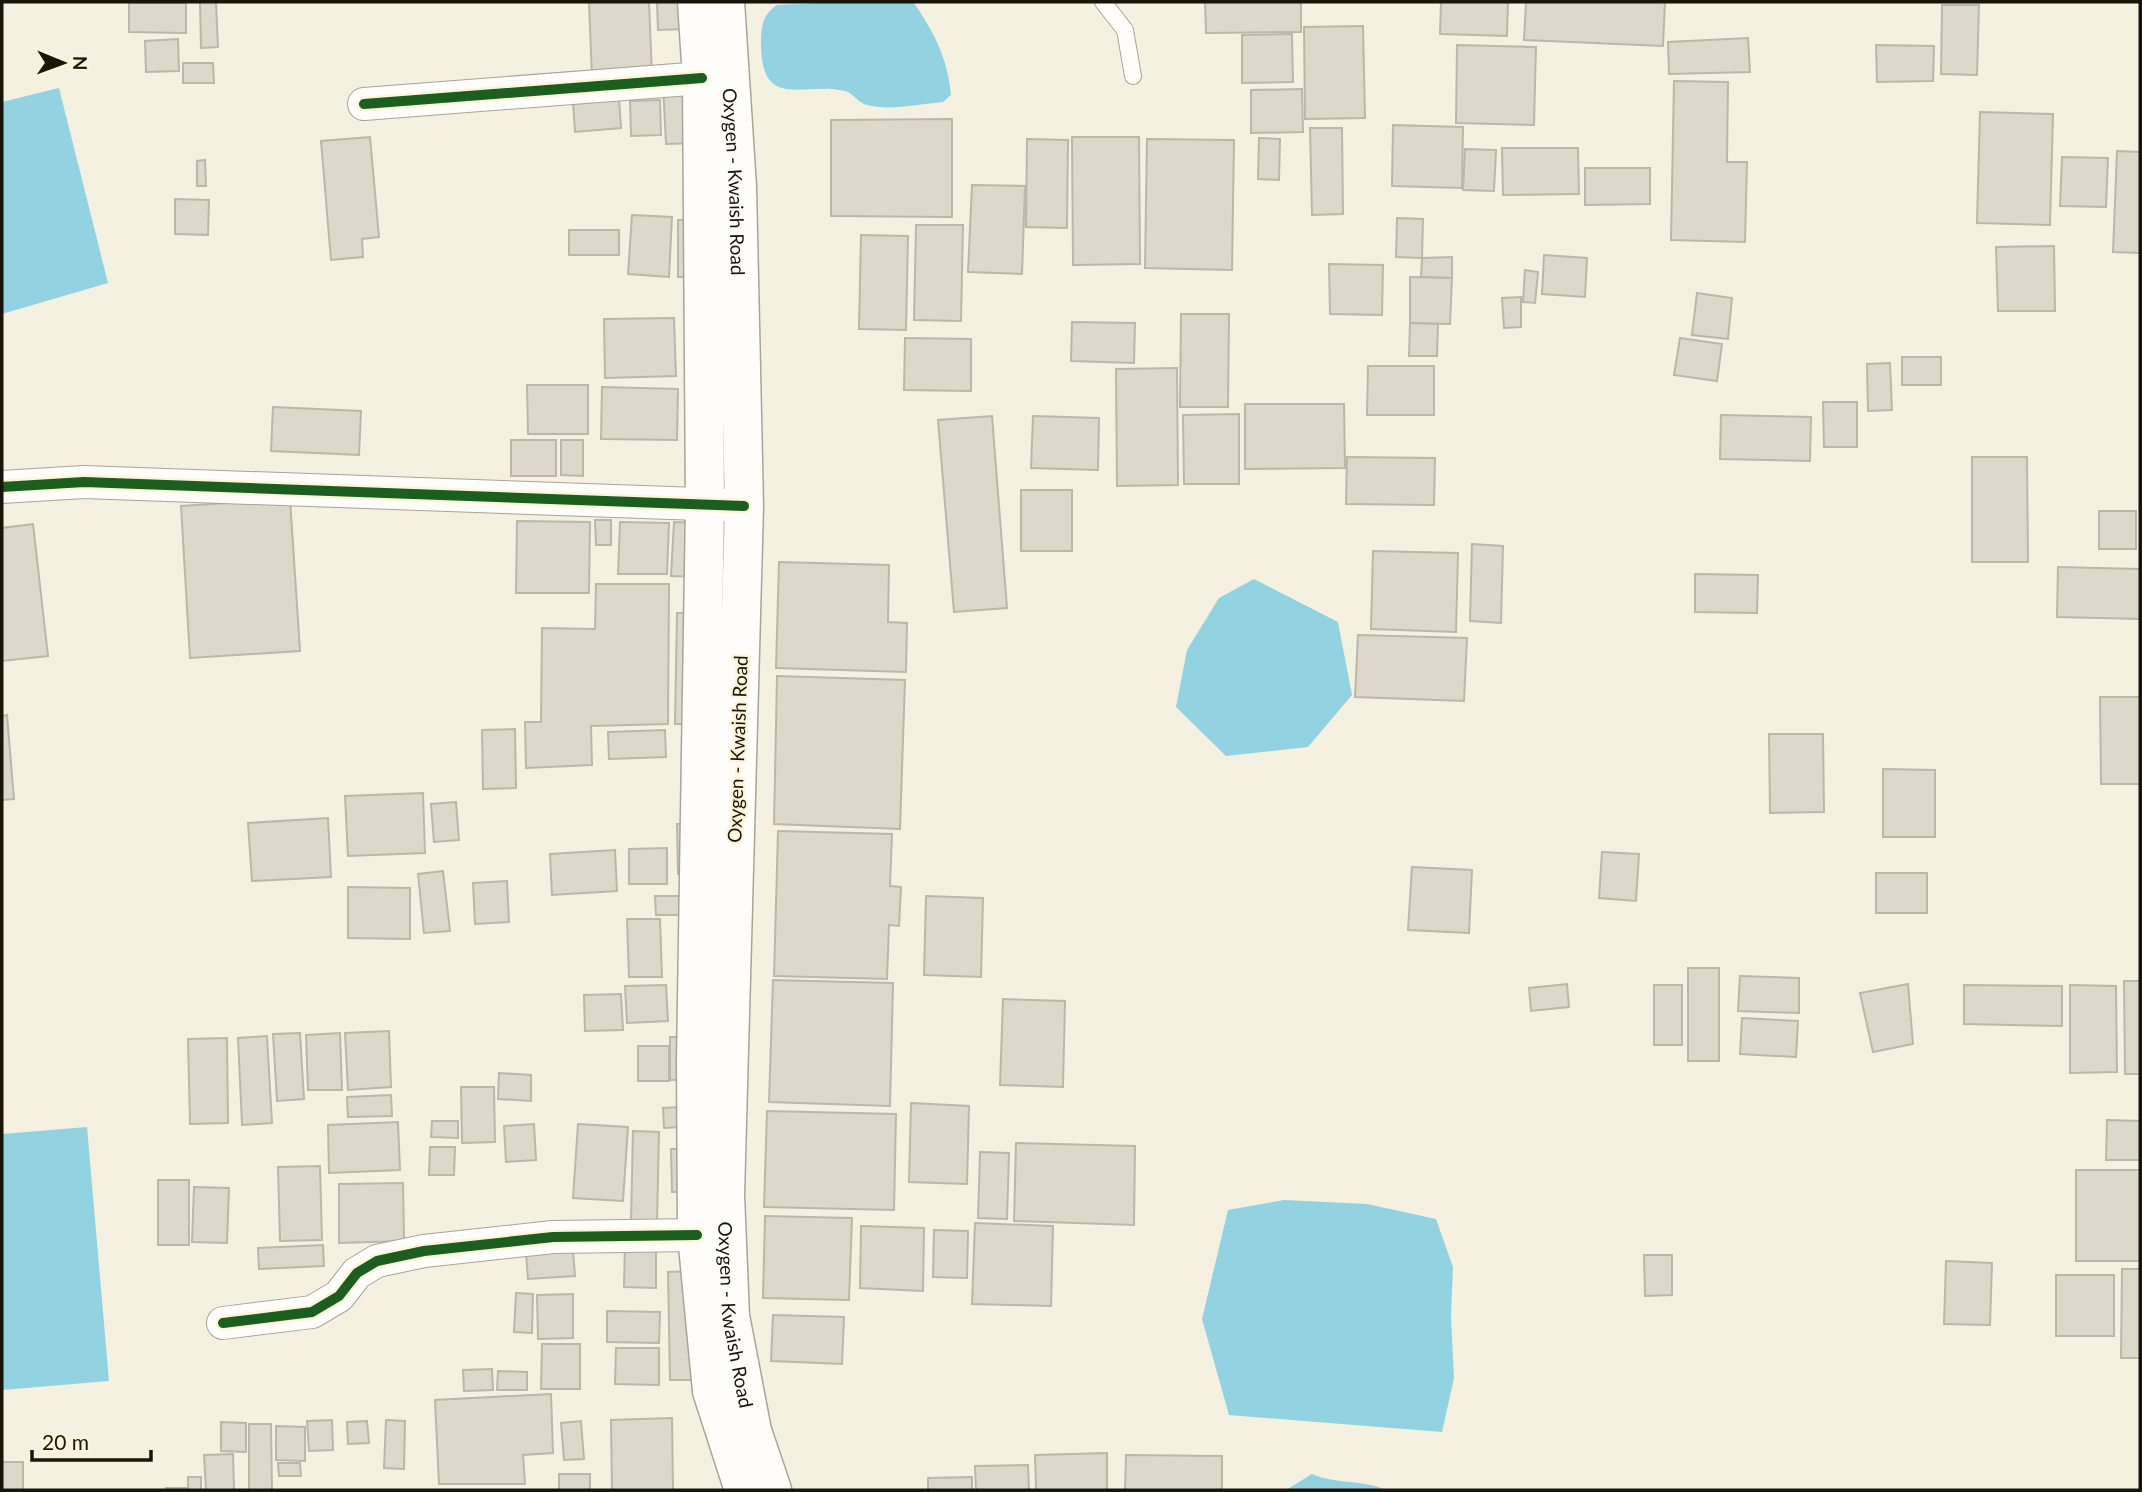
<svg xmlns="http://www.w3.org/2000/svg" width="2142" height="1492" font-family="Lato,sans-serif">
	<rect width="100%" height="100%" fill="#f5f1e1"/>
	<g fill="#93d2e0">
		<path d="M848,2L914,3C934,32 948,59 951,95L943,102C919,104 890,111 867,105C858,103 853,93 845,91C804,81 763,111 761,47C761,29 761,16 777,5Z"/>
		<path d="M59,88L108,283L2,314V102Z"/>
		<path d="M1254,579L1338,622L1352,695L1308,747L1226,756L1176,707L1187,650L1219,598Z"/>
		<path d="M87,1127L109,1381L2,1390V1134Z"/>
		<path d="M1284,1200L1367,1204L1436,1219L1453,1267L1451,1317L1454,1378L1442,1432L1229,1415L1202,1319L1228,1210Z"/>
		<path d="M1312,1474C1337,1485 1363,1479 1386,1490H1286Z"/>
	</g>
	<g fill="#dcd9cc" stroke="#bab7ab" stroke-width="2">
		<path d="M200,2H216L218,47L201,48Z"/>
		<path d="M589,2H649L652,76L592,78Z"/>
		<path d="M657,2H684L685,29L658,30Z"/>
		<path d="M1205,2H1301V32L1206,33Z"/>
		<path d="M1441,2H1508L1507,36L1440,34Z"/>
		<path d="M1526,2H1665L1663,46L1524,40Z"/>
		<path d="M129,3H186V33L129,32Z"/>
		<path d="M1942,5H1979L1977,75L1941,74Z"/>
		<path d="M1363,26L1365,118L1305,119L1304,27Z"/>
		<path d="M1292,34L1293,82L1242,83V35Z"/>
		<path d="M1748,38L1750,72L1669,74L1668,42Z"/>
		<path d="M178,39L179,71L146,72L145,41Z"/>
		<path d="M1457,45L1536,47L1534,125L1456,123Z"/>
		<path d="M1876,45L1934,46L1933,81L1877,82Z"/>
		<path d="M183,63H213L214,83H183Z"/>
		<path d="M1674,81L1728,82L1727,162H1747L1745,242L1671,240Z"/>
		<path d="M692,83L695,143L666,144L663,84Z"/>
		<path d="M1302,89L1303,132L1251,133V90Z"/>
		<path d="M619,98L621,128L575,132L573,102Z"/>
		<path d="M660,100L661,135L631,136L630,101Z"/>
		<path d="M1980,112L2053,114L2050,225L1977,223Z"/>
		<path d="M952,119V217L831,216V120Z"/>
		<path d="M1393,125L1463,127L1462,188L1392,186Z"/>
		<path d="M1310,128H1342L1343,214L1312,215Z"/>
		<path d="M370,137L379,237L362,239L363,257L331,260L321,141Z"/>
		<path d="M1072,137H1139L1140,264L1073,265Z"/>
		<path d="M1259,138L1280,139L1279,180L1258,179Z"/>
		<path d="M1027,139L1068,140L1067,228L1026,227Z"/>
		<path d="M1147,139L1234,140L1232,270L1145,268Z"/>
		<path d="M1502,148H1578L1579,194L1503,195Z"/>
		<path d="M1465,149L1496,150L1494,191L1463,190Z"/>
		<path d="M2117,151L2140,152V253L2113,252Z"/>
		<path d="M2062,157L2108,158L2106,207L2060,206Z"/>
		<path d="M205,160L206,186H197V161Z"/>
		<path d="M1585,168H1650V204L1585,205Z"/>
		<path d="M972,185L1025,186L1022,274L968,272Z"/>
		<path d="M175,199L209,200L208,235L175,234Z"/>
		<path d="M632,215L672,217L669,277L628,274Z"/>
		<path d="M1397,218L1423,219L1422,258L1396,257Z"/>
		<path d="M678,220H699L700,277H678Z"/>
		<path d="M916,225H963L961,321L914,320Z"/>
		<rect x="569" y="230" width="50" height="25"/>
		<path d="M861,235L908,236L906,330L859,329Z"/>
		<path d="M2054,246L2055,311H1998L1996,247Z"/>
		<path d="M1544,255L1587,258L1585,297L1542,294Z"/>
		<path d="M1452,257V278L1421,277L1422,258Z"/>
		<path d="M1329,264L1383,265L1382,315L1330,314Z"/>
		<path d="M1525,270L1538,272L1535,303L1523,302Z"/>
		<path d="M1410,277L1452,278L1450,324L1410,323Z"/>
		<path d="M1697,293L1732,298L1728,339L1692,335Z"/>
		<path d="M1521,297V327L1504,328L1502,298Z"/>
		<path d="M1181,314H1229L1228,407H1180Z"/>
		<path d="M674,318L676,376L605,378L604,319Z"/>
		<path d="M1072,322L1135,323L1134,363L1071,361Z"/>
		<path d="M1410,323L1438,324L1437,356H1409Z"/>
		<path d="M905,338L971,339V391L904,390Z"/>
		<path d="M1680,338L1722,344L1717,381L1674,375Z"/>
		<rect x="1902" y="357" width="39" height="28"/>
		<path d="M1890,363L1892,410L1868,411L1867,364Z"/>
		<path d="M1368,366H1434V415H1367Z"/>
		<path d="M1177,368L1178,485L1117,486L1116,369Z"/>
		<path d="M527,385H588V434H528Z"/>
		<path d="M602,387L678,389L677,440L601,439Z"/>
		<path d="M1823,402H1857V447H1824Z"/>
		<path d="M1245,404H1344L1345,468L1245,469Z"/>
		<path d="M273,407L361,411L359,455L271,451Z"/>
		<path d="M1239,414V484H1184L1183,415Z"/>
		<path d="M1721,415L1811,417L1810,461L1720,459Z"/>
		<path d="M992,416L1007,608L954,612L938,420Z"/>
		<path d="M1033,416L1099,418L1098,470L1031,468Z"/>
		<rect x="511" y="440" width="45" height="36"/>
		<path d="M561,440H583V476L561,475Z"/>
		<path d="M1347,457L1435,458L1434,505L1346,504Z"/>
		<path d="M1972,457H2027L2028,562H1972Z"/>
		<rect x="1021" y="490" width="51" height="61"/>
		<path d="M290,499L300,651L190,658L181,506Z"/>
		<rect x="2099" y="511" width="37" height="38"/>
		<path d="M595,520H611V545H596Z"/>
		<path d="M517,521L590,522L589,593H516Z"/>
		<path d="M620,522L669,523L667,574H618Z"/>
		<path d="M674,522L699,523L696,577L671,576Z"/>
		<path d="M33,524L48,656L2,661V528Z"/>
		<path d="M1472,544L1503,546L1501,623L1470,621Z"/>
		<path d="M1373,551L1458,553L1456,632L1371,629Z"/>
		<path d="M779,562L889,565L888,622L907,623L906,672L776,668Z"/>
		<path d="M2058,567L2140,569V619L2057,617Z"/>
		<path d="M1695,574L1758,575L1757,613L1695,612Z"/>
		<path d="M596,584H669L668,724L591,726L592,765L526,768L525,722H541L542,628L595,629Z"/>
		<path d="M677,613H700L698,724H675Z"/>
		<path d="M1358,635L1467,638L1464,701L1355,697Z"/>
		<path d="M777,676L905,680L900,829L774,824Z"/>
		<path d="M2100,697H2140V784H2101Z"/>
		<path d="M7,715L14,799L2,800V716Z"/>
		<path d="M515,729L516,788L483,789L482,730Z"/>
		<path d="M665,730L666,757L609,759L608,732Z"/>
		<path d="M1769,734H1823L1824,812L1770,813Z"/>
		<path d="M1883,769L1935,770V837H1883Z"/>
		<path d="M423,793L425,853L348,856L345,796Z"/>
		<path d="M456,802L459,840L434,842L431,804Z"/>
		<path d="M328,818L331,877L252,881L248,823Z"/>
		<path d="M677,824H695L696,873L678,874Z"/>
		<path d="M778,831L892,834L890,886L901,887L899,926L889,925L887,979L774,976Z"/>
		<path d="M667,848V884H629V849Z"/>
		<path d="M615,850L617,891L552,895L550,854Z"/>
		<path d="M1602,852L1639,854L1636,901L1599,898Z"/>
		<path d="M1412,867L1472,870L1469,933L1408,930Z"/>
		<path d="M443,871L450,931L424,933L418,874Z"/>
		<rect x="1876" y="873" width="51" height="40"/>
		<path d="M507,881L509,922L475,924L473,883Z"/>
		<path d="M348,887L410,888V939L348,938Z"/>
		<path d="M655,896H693L692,915H656Z"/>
		<path d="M926,896L983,898L981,977L924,975Z"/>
		<path d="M627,919H660L662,977H629Z"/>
		<rect x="1688" y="968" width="31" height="93"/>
		<path d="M1740,976L1799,978V1013L1738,1011Z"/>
		<path d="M773,980L893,983L890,1106L769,1102Z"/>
		<path d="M2124,981H2140V1074H2125Z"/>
		<path d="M1567,984L1569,1007L1531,1011L1529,988Z"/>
		<path d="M1908,984L1913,1044L1873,1052L1860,993Z"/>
		<path d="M666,985L668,1021L627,1023L625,986Z"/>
		<rect x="1654" y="985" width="28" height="60"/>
		<path d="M1964,985L2062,986V1026L1964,1024Z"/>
		<path d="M2070,985L2116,986L2117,1072L2070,1073Z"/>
		<path d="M621,994L623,1030L585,1031L584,995Z"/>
		<path d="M1003,999L1065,1001L1063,1087L1000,1085Z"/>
		<path d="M1742,1018L1798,1021L1796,1057L1740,1054Z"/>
		<path d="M389,1031L391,1087L348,1090L345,1033Z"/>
		<path d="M300,1033L304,1099L277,1101L273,1034Z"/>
		<path d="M340,1033L342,1090H308L306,1035Z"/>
		<path d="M267,1036L272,1123L242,1125L238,1038Z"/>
		<path d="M670,1037H694V1079L670,1080Z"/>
		<path d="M227,1038L228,1123L190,1124L188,1039Z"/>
		<rect x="638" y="1046" width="31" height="35"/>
		<path d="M499,1073L531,1075V1101L498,1099Z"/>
		<path d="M461,1087H494L495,1142L462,1143Z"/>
		<path d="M391,1095L392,1116L348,1117L347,1097Z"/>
		<path d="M911,1103L969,1106L967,1184L909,1182Z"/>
		<path d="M681,1107L682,1127L664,1128L663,1108Z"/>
		<path d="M767,1111L896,1114L894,1210L764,1207Z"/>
		<path d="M2107,1120L2140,1121V1160H2106Z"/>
		<path d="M432,1121H458V1138L431,1137Z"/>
		<path d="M398,1122L400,1170L329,1173L328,1125Z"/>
		<path d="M534,1124L536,1160L506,1162L504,1126Z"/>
		<path d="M578,1124L628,1127L623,1201L573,1198Z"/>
		<path d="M633,1131L659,1132L657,1222H631Z"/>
		<path d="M1016,1143L1135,1146L1134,1225L1014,1221Z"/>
		<path d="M430,1147H455L454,1175H429Z"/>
		<path d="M671,1149H688L690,1192H672Z"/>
		<path d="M980,1152L1009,1153L1007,1219L978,1218Z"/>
		<path d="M320,1166L322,1240L280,1241L278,1167Z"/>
		<rect x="2076" y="1170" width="64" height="91"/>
		<rect x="158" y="1180" width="31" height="65"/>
		<path d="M403,1183L404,1241L339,1243V1184Z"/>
		<path d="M194,1187L229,1188L227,1243L192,1242Z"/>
		<path d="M765,1216L852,1218L849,1300L763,1298Z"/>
		<path d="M975,1223L1053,1226L1051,1306L972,1304Z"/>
		<path d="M861,1226L924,1228L923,1291L860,1288Z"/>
		<path d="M934,1230L968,1231L967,1278L933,1277Z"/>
		<path d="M625,1243L656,1244V1288L624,1287Z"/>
		<path d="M323,1245L324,1266L259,1269L258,1248Z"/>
		<path d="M573,1251L575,1276L528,1279L526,1254Z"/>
		<path d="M1644,1255H1672V1295L1645,1296Z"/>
		<path d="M1946,1261L1992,1263L1990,1325L1944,1324Z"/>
		<path d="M2122,1269H2140V1358H2121Z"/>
		<path d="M693,1271L695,1380H670L668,1272Z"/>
		<rect x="2056" y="1275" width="58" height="61"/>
		<path d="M516,1293L533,1294L532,1333L514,1332Z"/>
		<path d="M573,1294V1338L538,1339L537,1295Z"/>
		<path d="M607,1311L660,1312L659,1343L607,1342Z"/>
		<path d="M773,1315L844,1317L842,1364L771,1361Z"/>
		<path d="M542,1344H580V1389H541Z"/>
		<path d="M616,1348H659V1385L615,1384Z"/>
		<path d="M492,1369L493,1390L464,1391L463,1370Z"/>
		<path d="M498,1371L527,1372V1390H497Z"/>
		<path d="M551,1394L553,1453L523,1455L525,1484H439L435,1400Z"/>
		<path d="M672,1418L673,1490H612L611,1420Z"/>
		<path d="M332,1420L333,1450L309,1451L307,1421Z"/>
		<path d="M386,1420L405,1421L404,1469L384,1468Z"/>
		<path d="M367,1421L369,1443L348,1444L347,1422Z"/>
		<path d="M581,1421L584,1459L564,1460L561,1423Z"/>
		<path d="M221,1422L246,1423V1452L221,1451Z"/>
		<path d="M249,1424H271L272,1490H249Z"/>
		<path d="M276,1426L305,1427V1461L276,1460Z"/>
		<path d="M1107,1453V1490H1036L1035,1455Z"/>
		<path d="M233,1454L234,1490H206L204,1455Z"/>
		<path d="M1126,1455L1222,1456V1490H1125Z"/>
		<rect x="2" y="1462" width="21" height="28"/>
		<path d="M278,1463H300L301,1476H279Z"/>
		<path d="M1028,1465L1029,1490H976L975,1466Z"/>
		<rect x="559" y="1474" width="31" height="16"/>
		<rect x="188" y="1477" width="13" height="13"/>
		<path d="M972,1477V1490H928V1478Z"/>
		<rect x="166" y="1488" width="20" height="2"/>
	</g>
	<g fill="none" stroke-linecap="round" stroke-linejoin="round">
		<g stroke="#a8a598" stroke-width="18">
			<path id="lane" d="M1103,2L1125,30L1133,76"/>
		</g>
		<g stroke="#a8a598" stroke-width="34">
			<g id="street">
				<path d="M364,104L702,78"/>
				<path d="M2,487L84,482L728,505"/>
				<path d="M223,1323L312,1312L339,1296L357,1273L377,1261L424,1251L553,1237L697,1235"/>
			</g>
		</g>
		<g stroke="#a8a598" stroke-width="41">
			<g id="secondary">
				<path d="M697,2L702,78L705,505L696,1062L697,1235L712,1391L744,1490"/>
				<path id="s1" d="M725,2L737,187L744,506L725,1195L730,1316L752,1431L772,1490"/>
			</g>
		</g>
		<use href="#lane" stroke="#fefdfa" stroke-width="16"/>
		<use href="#street" stroke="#fefdfa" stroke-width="32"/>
		<use href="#secondary" stroke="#fefdfa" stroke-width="38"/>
		<g stroke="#fdf5d9" stroke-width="15">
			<g id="cycleway">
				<path d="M364,104L702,78"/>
				<path d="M2,487L84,482L744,506"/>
				<path d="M223,1323L312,1312L339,1296L357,1273L377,1261L424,1251L553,1237L697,1235"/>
			</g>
		</g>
		<use href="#cycleway" stroke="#1b5e20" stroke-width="10"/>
	</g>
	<g text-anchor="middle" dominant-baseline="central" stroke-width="5" stroke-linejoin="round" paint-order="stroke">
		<g font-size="19" fill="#18150b" stroke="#fdf5d9">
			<text stroke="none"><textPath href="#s1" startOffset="180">Oxygen - Kwaish Road</textPath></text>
			<text transform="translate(737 749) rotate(-88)">Oxygen - Kwaish Road</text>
			<text stroke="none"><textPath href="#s1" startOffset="1314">Oxygen - Kwaish Road</textPath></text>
		</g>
	</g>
	<rect width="2142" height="1492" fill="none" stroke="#18150b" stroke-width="7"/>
	<g transform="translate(63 63) rotate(91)" stroke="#fdf5d9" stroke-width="5" paint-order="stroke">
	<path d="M0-5L12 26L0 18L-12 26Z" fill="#18150b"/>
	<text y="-10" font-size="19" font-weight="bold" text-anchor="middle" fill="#18150b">N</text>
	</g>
	<path d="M32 1450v10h119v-10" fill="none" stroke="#18150b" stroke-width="3.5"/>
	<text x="42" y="1450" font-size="21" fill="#18150b" stroke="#fdf5d9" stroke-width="5" paint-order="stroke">20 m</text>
</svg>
